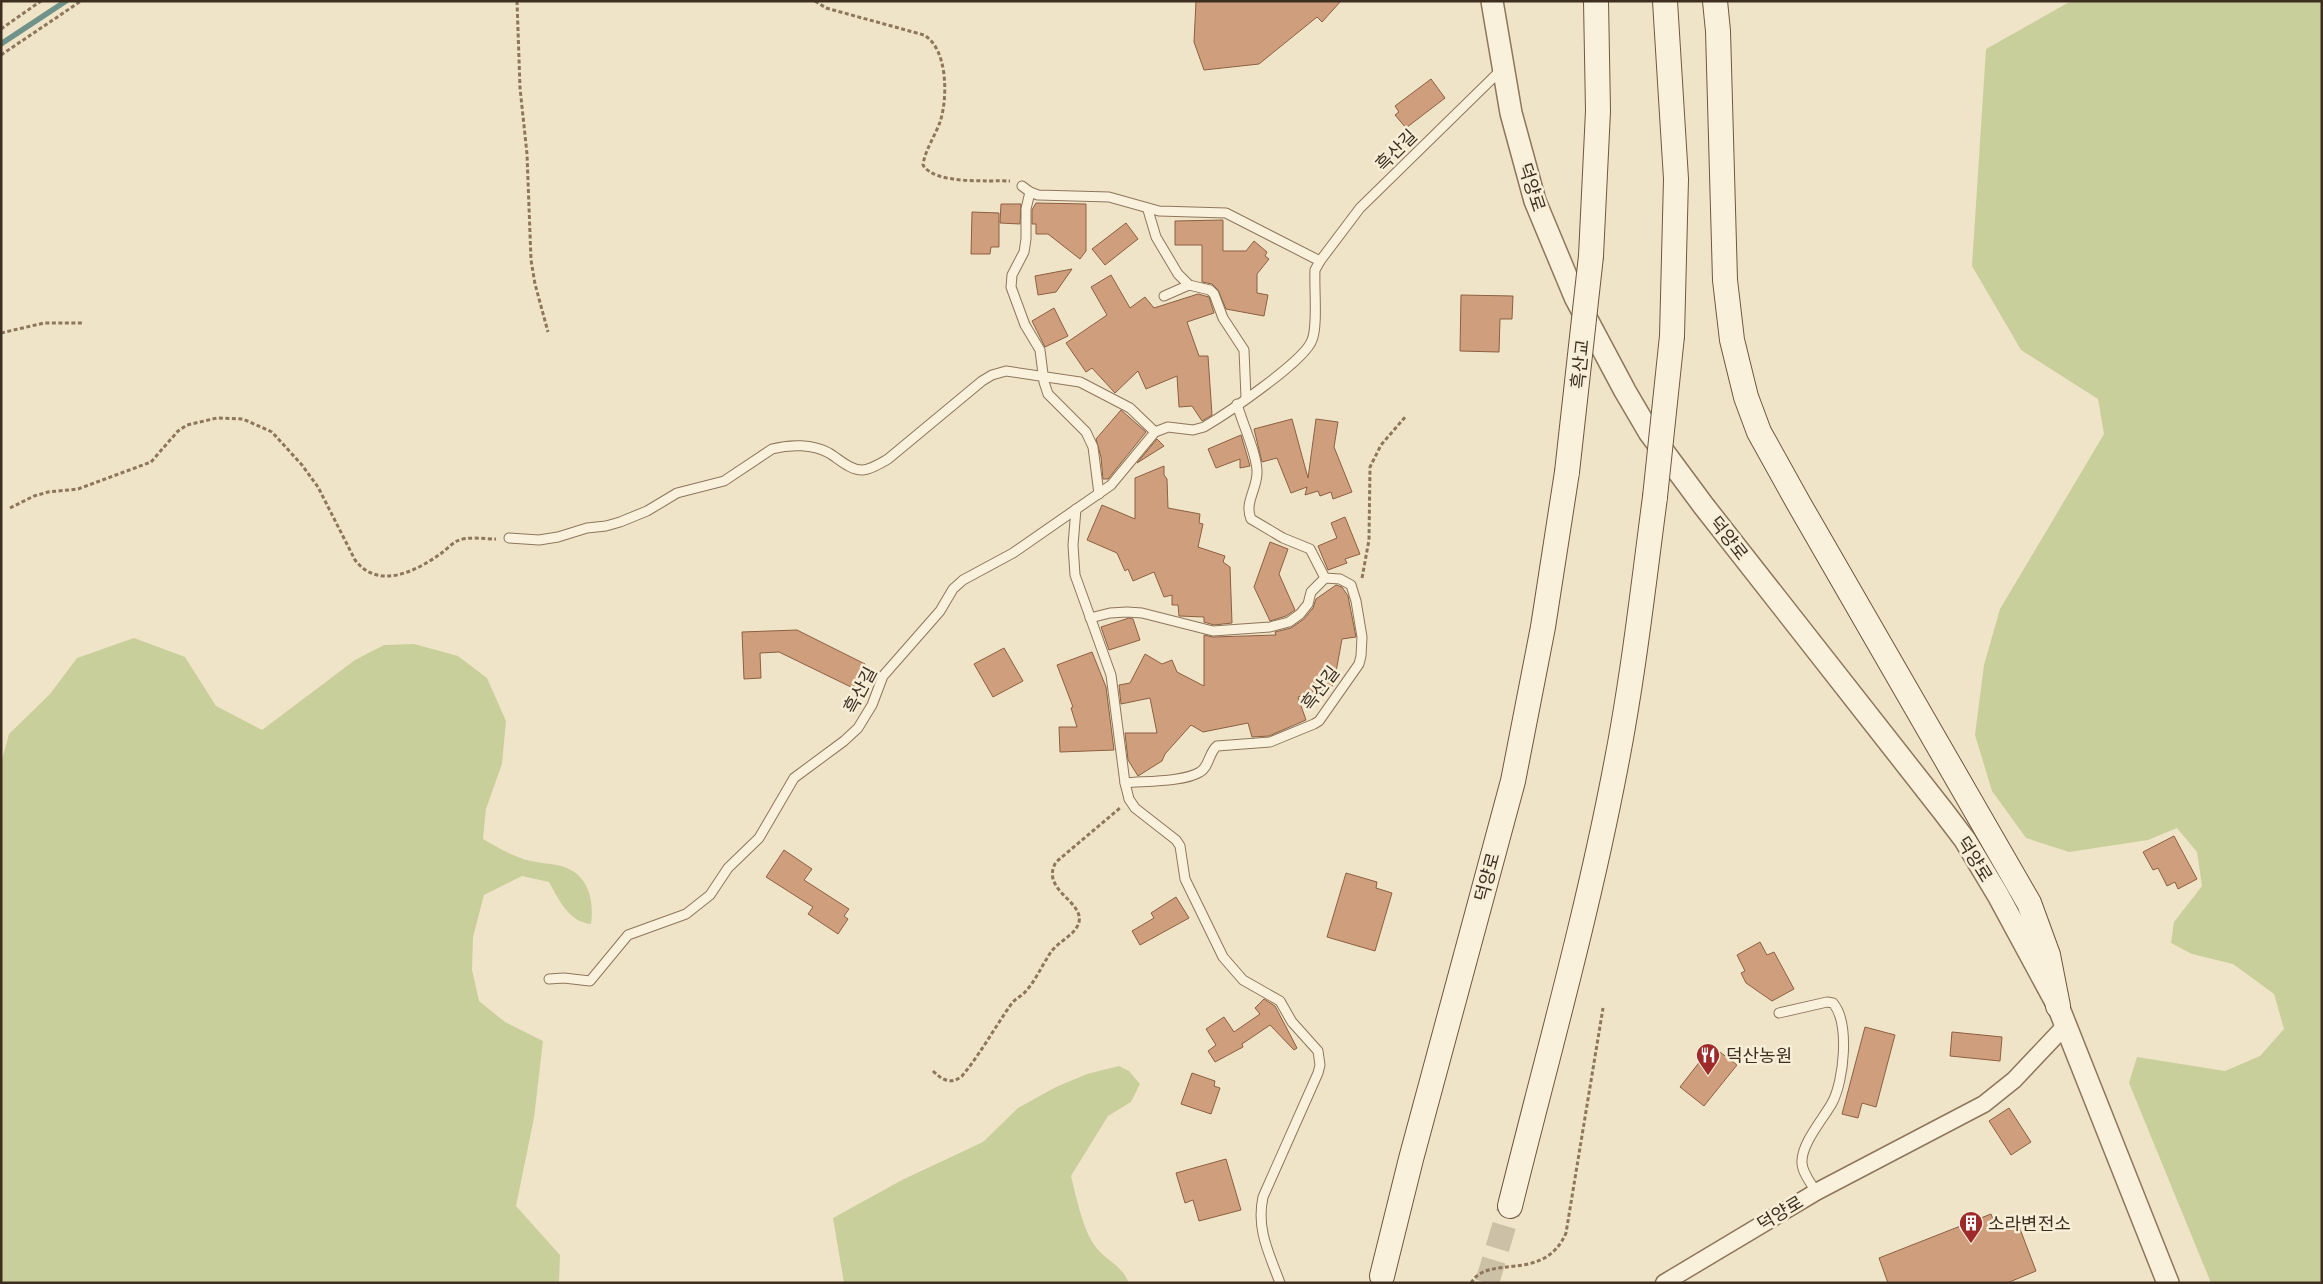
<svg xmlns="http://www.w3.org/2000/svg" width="2323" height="1284" font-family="'Roboto Serif','Noto Sans KR',serif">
	<rect width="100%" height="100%" fill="#f0e4c8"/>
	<g fill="#c9cf9b">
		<path d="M2071,1H2322V1283H2211L2129,1083L2137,1057L2225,1071L2260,1056L2284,1029L2274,994L2233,964L2192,954L2171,943L2174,922L2202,886L2197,852L2177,828L2148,840L2069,852L2026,838L1992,791L1975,735L1984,665L2000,609L2104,434L2098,399L2021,350L1972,266L1986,49Z"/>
		<path d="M134,638L185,657L216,706L262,730L355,660L384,645L414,644L458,656L487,678L506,721L502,764L486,809L483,839C494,845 506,853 518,857C533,864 552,862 567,868C590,878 594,903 591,924C569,922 559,900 549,882L522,876L484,895L473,937L472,970L479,1001L505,1022L543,1041L534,1118L516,1206L560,1255L559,1283H1V763L9,734L50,694L77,658Z"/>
		<path d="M1119,1066L1129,1071L1140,1084L1131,1102L1108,1116L1071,1176C1076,1196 1083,1230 1095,1246C1106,1261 1121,1264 1129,1283H844L833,1218L902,1180L983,1142L1018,1108L1056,1087L1087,1074Z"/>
	</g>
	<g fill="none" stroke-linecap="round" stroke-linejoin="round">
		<path stroke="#6f938a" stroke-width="5.5" d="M1,44L66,1"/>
	</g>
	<g fill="#cf9f7d" stroke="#8d5f41">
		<path d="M1196,1H1341L1322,22L1317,17L1259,64L1204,70L1194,42Z"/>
		<path d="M1431,79L1445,98L1406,128L1395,115L1399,112L1395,106Z"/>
		<path d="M1036,203L1086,204V251L1080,259L1048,234H1036V224H1032V210Z"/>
		<path d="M1001,204H1021L1020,224L1000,223Z"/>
		<path d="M972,212L999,213V247H991L990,254H971Z"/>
		<path d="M1223,220V251H1246L1254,241L1267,252L1265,256L1269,259L1257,274V293L1268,295L1264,316L1226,309L1218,290L1212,284L1202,282V245H1175V221Z"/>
		<path d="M1126,223L1138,239L1105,265L1092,249Z"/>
		<path d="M1072,269L1056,292L1038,295L1035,276Z"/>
		<path d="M1111,275L1130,308L1145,297L1154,308L1198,294L1209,297L1214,313L1187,322L1199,356H1208L1212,415L1202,421L1192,406L1179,407L1177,376L1146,389L1138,371L1115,393L1092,368L1086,372L1066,343L1107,315L1091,287Z"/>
		<path d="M1461,295L1513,296L1512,319H1500L1499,352L1460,351Z"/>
		<path d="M1054,308L1068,336L1045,347L1032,321Z"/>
		<path d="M1121,410L1146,432L1108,479H1103L1101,457L1096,439Z"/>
		<path d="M1292,419L1308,478L1316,419L1338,422L1334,447L1352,492L1333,499L1331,492L1320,496L1318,491L1305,495L1307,487L1291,493L1277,458L1262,462L1254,429Z"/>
		<path d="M1241,435L1250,466L1240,468V459L1216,468L1208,449Z"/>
		<path d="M1157,439L1164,446L1137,463Z"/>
		<path d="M1164,466V475L1167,479L1168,508L1200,514L1199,523L1203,524L1198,547L1225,556L1223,562L1230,567L1232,623L1214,625L1204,622V617L1179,616L1178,605H1172V595L1164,597L1154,572L1133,581L1128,569L1125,571L1117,553L1087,540L1102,505L1135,519V478Z"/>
		<path d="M1345,517L1360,554L1345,559L1347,563L1328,570L1318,546L1337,538L1331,523Z"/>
		<path d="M1270,542L1288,549L1279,574L1295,610L1286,616L1270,621L1254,587Z"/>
		<path d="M1336,585L1342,587L1348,596L1356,637L1342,639L1334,683L1327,694L1320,689L1298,697L1306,720L1269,736L1252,737L1248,723L1203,732L1191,725L1165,754L1162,761L1138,776L1128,760L1125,733H1157L1150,698L1121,704L1119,685L1130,683L1145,654L1162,664L1172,660L1177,672L1204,686V635L1213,637L1276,635L1275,632L1291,628L1304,619L1313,608L1316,599Z"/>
		<path d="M1129,618L1133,619L1140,640L1109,650L1101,627Z"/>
		<path d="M797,630L865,664L853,688L779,652L760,653L761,678L744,679L742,632Z"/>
		<path d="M1004,648L1023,681L993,697L974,664Z"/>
		<path d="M1092,652L1106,687L1114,750L1060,752L1059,727H1077L1071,708L1073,707L1057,665Z"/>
		<path d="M2174,836L2197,879L2178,889L2175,882L2167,886L2158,868L2153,870L2143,852Z"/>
		<path d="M784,850L812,869L804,880L849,909L844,916L848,919L838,934L808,914L813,907L766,877Z"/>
		<path d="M1346,873L1377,882L1376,888L1392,893L1375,951L1327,937Z"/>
		<path d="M1176,897L1189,918L1140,945L1132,931L1154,918L1151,913Z"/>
		<path d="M1760,942L1767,955L1774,952L1794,989L1772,1001L1746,983L1741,973L1745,971L1737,955Z"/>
		<path d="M1264,999L1275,1006L1297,1048L1294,1050L1270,1025L1242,1044L1243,1047L1215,1062L1208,1051L1216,1045L1206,1029L1224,1017L1234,1032L1260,1014L1255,1008Z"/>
		<path d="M1865,1027L1895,1035L1876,1107L1862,1103L1858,1118L1842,1114Z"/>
		<path d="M1952,1032L2002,1037L2000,1061L1950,1056Z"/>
		<path d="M1712,1046L1737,1065L1704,1106L1680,1087Z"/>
		<path d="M1192,1073L1215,1081L1214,1086L1220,1088L1211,1114L1181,1104Z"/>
		<path d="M2009,1108L2031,1142L2011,1155L1989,1121Z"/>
		<path d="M1226,1159L1241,1210L1199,1221L1193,1200L1185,1203L1176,1173Z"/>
		<path d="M1991,1214L1997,1229L2017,1221L2036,1271L2007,1283H1888L1879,1258Z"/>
	</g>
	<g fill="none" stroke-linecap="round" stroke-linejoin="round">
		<path stroke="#ccc0a6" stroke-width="24" stroke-dasharray="24 12" stroke-linecap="butt" d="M1487,1283L1510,1206"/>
		<g stroke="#8d765c" stroke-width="11">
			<g id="service">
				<path d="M1022,186L1030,192L1038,195L1109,197L1159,211L1226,213L1320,261"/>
				<path d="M1030,192L1026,209V239L1024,252L1012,275L1011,287L1025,325L1040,350L1044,382L1048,394L1086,432L1093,447L1099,494"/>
				<path d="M1148,210L1156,237L1178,274L1189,285L1210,290L1214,294L1223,318L1244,350L1246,398"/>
				<path d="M1164,296L1189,285"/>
				<path d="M1076,509L1073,545L1075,575L1111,675L1125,783L1129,799L1135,808L1176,840L1180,846L1185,879L1223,957L1243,980L1280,1001L1292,1022L1318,1051L1320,1065L1318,1073L1263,1197C1256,1229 1269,1253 1280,1283"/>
				<path d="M509,538L539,540L558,537L587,528L606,526L620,522L647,511L677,493L724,481L772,449C790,444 813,444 829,453C839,459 851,471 863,470C872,469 881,463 888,459L982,381L992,375L1006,371L1080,382L1130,408L1155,432"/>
				<path d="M1090,618L1110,613L1127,612L1142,613L1213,631L1270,627L1289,622L1300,614L1308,604L1311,592L1325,578"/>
				<path d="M1125,783C1144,781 1184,782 1200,772C1209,767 1209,752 1217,746L1270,742L1314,724L1319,721L1359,664L1361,656L1362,637L1356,601L1351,585L1340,579L1325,578L1310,549L1283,538L1251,519C1244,503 1257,489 1257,473C1258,456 1242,423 1237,404"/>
				<path d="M549,979L564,978L590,981L628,935L686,914L710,895L728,868L759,838L794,778L844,741L858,728L872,705L883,676L940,611L953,589L963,580L1013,553L1111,485L1155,432L1168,427L1193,430L1204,427C1226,414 1305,361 1312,340C1318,326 1314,288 1315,270L1320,261L1360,208L1502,69"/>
				<path d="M1779,1013L1827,1002L1833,1003C1850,1023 1844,1081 1832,1103C1823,1119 1802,1143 1802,1161C1801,1171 1811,1183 1816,1192"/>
			</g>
		</g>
		<g stroke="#8d765c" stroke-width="19">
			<path id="minor" d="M1664,1283L1816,1192L1984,1104L2014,1080L2066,1025"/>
		</g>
		<g stroke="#8d765c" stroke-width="24">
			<path id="tertiary" d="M1492,1L1511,113L1535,201L1575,297L1625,391L1649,432L1703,505L1943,811L1965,840L1998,895L2058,1006L2168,1283"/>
		</g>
		<g stroke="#6f573f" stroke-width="26">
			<g id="secondary">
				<path d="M1665,1L1676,179L1672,336"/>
				<path d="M1715,1L1718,31L1725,280L1732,340L1746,397L1759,432L1799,504L2029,903L2048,955L2058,1006"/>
				<path d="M1591,256L1598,111L1596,1"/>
				<path d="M1510,1206C1546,1061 1587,916 1615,770C1633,679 1643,588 1655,497"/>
				<path d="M1382,1276L1411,1159L1513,781L1543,627L1567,472"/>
			</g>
		</g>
		<g stroke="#8d765c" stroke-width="3" stroke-dasharray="4 2.5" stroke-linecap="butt">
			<path d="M517,1L520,88L527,154L531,260L535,284L548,332"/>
			<path d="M815,1L826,8L924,35C948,49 948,98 940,122C935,136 925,150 923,165C935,185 989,180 1010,181"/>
			<path d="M1,29L41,1"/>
			<path d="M1,55L81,1"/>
			<path d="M1,333L44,323H84"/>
			<path d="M10,508L34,496L48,492L78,489L151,462L178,431L187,425L217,418L243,419L272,432L302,465L318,487L355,560C378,590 414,572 439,555C445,551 451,544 457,541C467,536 485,539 496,539"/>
			<path d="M1362,578L1369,540L1370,467L1381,445L1406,416"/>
			<path d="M933,1071C942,1080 951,1085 962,1076C981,1053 995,1027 1012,1003C1016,998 1022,996 1026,991C1036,980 1042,965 1051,952C1058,942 1073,936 1078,925C1088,902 1039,891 1056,862L1120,808"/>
			<path d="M1471,1283C1488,1253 1544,1284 1566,1233L1603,1008"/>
		</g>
		<use href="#service" stroke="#faf1dc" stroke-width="9"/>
		<use href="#minor" stroke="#faf1dc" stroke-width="16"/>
		<use href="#tertiary" stroke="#faf1dc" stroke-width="21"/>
		<use href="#secondary" stroke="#faf1dc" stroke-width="24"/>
		<g stroke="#6f573f" stroke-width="26" stroke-linecap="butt">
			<g id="secondary-bridge">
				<path d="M1567,472L1591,256"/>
				<path d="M1655,497L1672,336"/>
			</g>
		</g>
		<use href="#secondary-bridge" stroke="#faf1dc" stroke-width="24"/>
	</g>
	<defs>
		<g id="restaurant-pin" transform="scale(1.25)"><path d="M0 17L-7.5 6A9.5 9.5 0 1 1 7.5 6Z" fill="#9e2a2b" stroke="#f7eed8"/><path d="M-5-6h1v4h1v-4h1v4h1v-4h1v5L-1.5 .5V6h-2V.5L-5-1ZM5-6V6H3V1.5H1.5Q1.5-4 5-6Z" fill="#fff"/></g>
		<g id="building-pin" transform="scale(1.25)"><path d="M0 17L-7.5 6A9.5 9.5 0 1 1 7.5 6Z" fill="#9e2a2b" stroke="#f7eed8"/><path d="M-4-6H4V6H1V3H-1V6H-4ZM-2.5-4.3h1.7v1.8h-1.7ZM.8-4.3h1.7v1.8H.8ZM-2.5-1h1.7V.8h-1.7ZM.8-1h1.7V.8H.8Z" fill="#fff"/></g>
	</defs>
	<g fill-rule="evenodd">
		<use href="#restaurant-pin" x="1708" y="1055"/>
		<use href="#building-pin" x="1971" y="1223"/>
	</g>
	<g text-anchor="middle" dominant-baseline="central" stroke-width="5" stroke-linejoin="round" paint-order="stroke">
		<g font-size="18" fill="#3d2e20" stroke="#f7eed8">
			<text transform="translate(1396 150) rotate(-45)">흑산길</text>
			<text transform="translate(1532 187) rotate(72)">덕양로</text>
			<text transform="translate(1580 364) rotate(-84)">흑산교</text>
			<text transform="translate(1729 538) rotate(52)">덕양로</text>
			<text transform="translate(1320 688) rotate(-53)">흑산길</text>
			<text transform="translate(860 690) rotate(-62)">흑산길</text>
			<text transform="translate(1975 859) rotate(58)">덕양로</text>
			<text transform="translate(1487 877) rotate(-75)">덕양로</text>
			<text transform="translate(1780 1213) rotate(-31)">덕양로</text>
		</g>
		<g font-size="18" fill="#3d2e20" stroke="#f7eed8" text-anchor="start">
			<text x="1726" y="1055">덕산농원</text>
			<text x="1988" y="1223">소라변전소</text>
		</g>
	</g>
	<rect width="2323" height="1284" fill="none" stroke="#3d2e20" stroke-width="5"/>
</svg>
